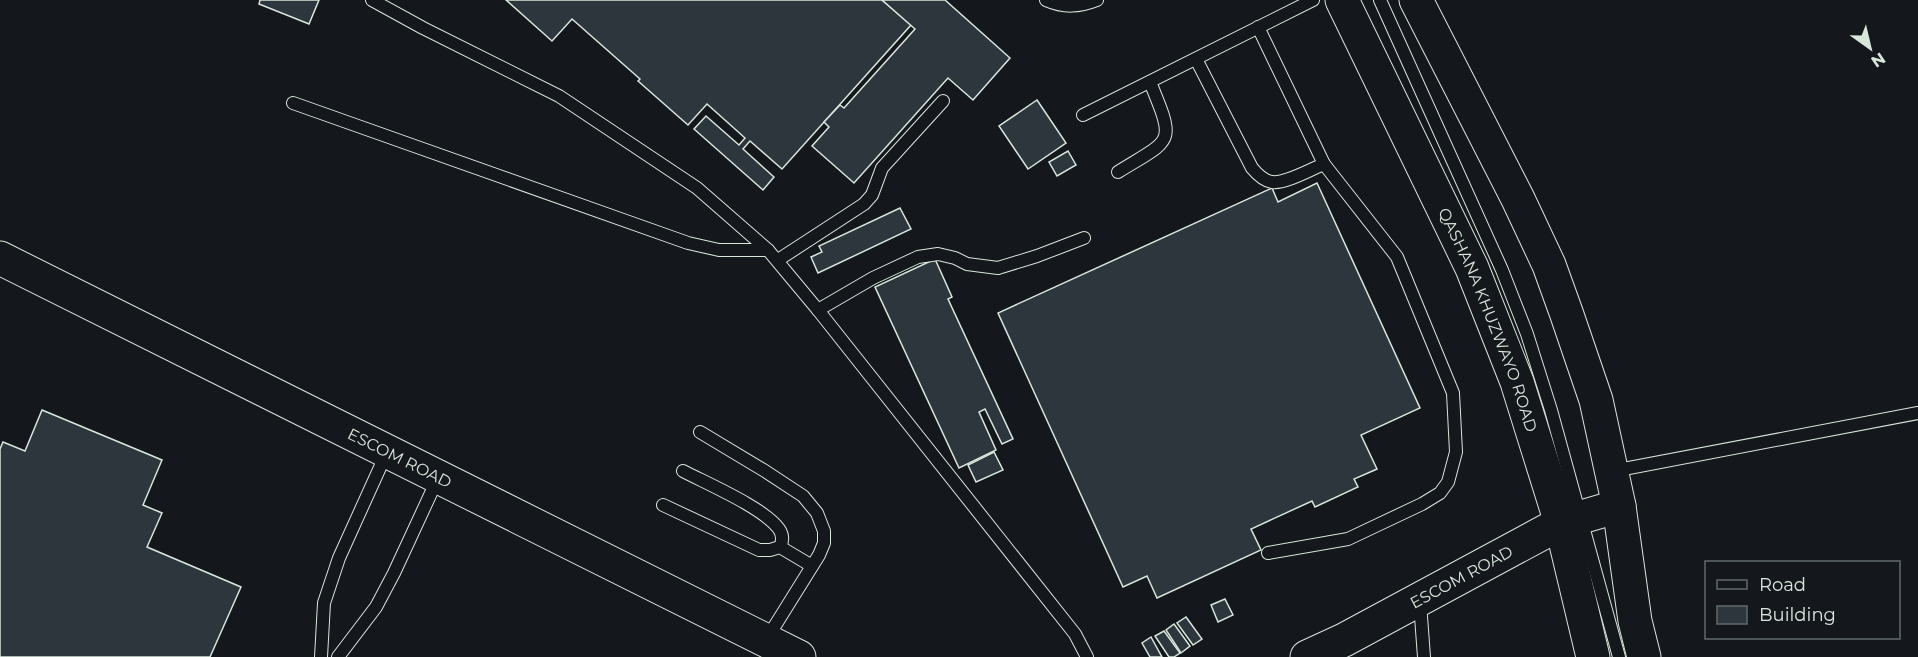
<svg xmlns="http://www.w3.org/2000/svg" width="1918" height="657" font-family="Montserrat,sans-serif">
	<rect width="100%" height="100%" fill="#14181c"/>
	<g fill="#2c363c" stroke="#d8e6dc" stroke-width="1.5">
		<path d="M260,0H319L309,24L259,4Z"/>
		<path d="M506,0H882L911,25L782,169L750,141L743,149L774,177L763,190L694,129L706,116L739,145L745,138L707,104L688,125L638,81L640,79L572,19L552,41Z"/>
		<path d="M882,0H945L1010,58L973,100L948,78L854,183L812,146L829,127L824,122L840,105L844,108L915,29Z"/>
		<path d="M1037,100L1066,143L1028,169L999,126Z"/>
		<path d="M1068,151L1076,165L1057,176L1049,162Z"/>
		<path d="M1317,183L1420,408L1361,435L1377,469L1354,479L1358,487L1315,507L1312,501L1251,529L1261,550L1157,598L1147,576L1123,587L998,313L1272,188L1278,202Z"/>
		<path d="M900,208L911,229L818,273L811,257L822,252L819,246Z"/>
		<path d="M935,259L952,297L948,299L1013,439L1002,444L985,409L979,412L996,450L959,468L875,287Z"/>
		<path d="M42,410L162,460L143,505L162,513L147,547L241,587L210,657H0V449L3,442L25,451Z"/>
		<path d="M994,452L1003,470L976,482L968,465Z"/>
		<path d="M1225,599L1233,615L1218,622L1211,605Z"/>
		<path d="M1186,617L1202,639L1193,645L1177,623Z"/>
		<path d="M1174,624L1190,646L1181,653L1166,630Z"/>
		<path d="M1164,631L1180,653L1174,657H1169L1155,636Z"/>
		<path d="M1151,637L1162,657H1150L1142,643Z"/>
	</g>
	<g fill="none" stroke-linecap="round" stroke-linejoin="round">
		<g stroke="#d8e6dc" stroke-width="14">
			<g id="lane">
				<path d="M372,0L423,28L559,96L697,188L768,250L818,310L1075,634L1087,657"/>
				<path d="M1046,0C1064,8 1079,7 1097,0"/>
				<path d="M1380,0L1502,270L1527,334L1551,410L1619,657"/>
				<path d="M1258,27L1324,164L1397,257L1453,393L1456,452L1448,482L1440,493L1422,504L1348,539L1268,553"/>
				<path d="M1196,59L1252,168C1257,174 1264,181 1272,182C1285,184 1311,169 1324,164"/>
				<path d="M293,103L688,243L719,250H768"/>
				<path d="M1083,115L1313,0"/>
				<path d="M1118,172C1173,138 1176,145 1150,82"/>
				<path d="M778,260L864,204L872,195L882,168L943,101"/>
				<path d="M818,310L873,278L918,257L938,254L955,258L967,264L998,268L1037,256L1084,238"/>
				<path d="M700,432L765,471L803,496L817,513L824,531V543L819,555L766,640"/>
				<path d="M683,471C708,484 764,508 779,529C783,535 783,541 780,547"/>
				<path d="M1613,471L1918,413"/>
				<path d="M663,505L759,550H770L780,547L812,566"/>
				<path d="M1420,603L1424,657"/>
				<path d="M321,657L324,603L339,558L387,452"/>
				<path d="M338,657L376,607L394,573L438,478"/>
			</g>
		</g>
		<g stroke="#d8e6dc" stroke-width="35">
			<g id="secondary">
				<path id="s1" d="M1342,0L1472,268L1517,382L1561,523L1593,657"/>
				<path d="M1416,0L1518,199L1549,265L1567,315L1596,400L1619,506L1635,621L1644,657"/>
				<path id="s2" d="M0,258L799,657"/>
				<path id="s3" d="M1307,657L1344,640L1561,523L1619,506"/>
			</g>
		</g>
		<use href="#lane" stroke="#14181c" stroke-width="12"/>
		<use href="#secondary" stroke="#14181c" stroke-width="33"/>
	</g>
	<g text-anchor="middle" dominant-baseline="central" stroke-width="4.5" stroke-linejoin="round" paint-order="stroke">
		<g font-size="16" fill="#d8e6dc" stroke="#14181c">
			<text stroke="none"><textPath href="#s1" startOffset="352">QASHANA KHUZWAYO ROAD</textPath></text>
			<text stroke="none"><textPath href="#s2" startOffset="447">ESCOM ROAD</textPath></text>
			<text stroke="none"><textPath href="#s3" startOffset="174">ESCOM ROAD</textPath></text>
		</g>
	</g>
	<rect x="1705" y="561" width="195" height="78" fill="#14181c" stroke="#626a69" stroke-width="1.5"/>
	<rect x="1717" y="580" width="30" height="9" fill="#14181c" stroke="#626a69" stroke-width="1.5"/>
	<text x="1759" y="591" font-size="18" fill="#d8e6dc">Road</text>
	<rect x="1717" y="606" width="30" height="18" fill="#2c363c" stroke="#626a69" stroke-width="1.5"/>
	<text x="1759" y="621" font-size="18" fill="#d8e6dc">Building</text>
	<g transform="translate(1870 48) rotate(146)" stroke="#14181c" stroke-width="4.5" paint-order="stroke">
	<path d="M0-4.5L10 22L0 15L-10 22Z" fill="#d8e6dc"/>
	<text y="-9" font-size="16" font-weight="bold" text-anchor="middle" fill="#d8e6dc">N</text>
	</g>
</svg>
